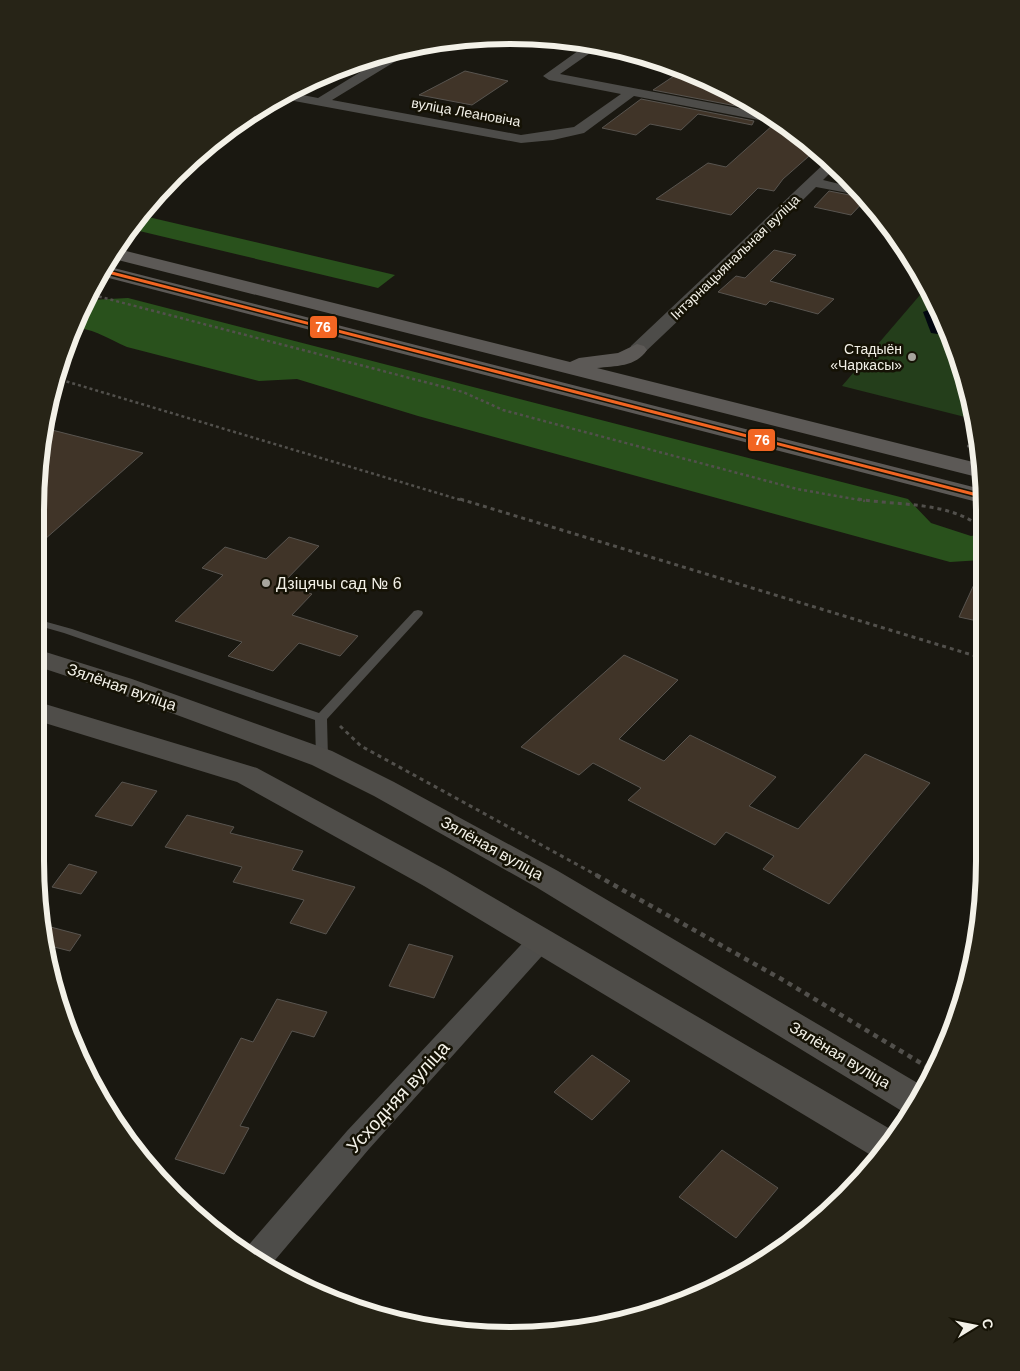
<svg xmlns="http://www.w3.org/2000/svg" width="1020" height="1371" font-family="Helvetica,sans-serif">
	<rect width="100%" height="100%" fill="#1a1811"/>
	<path fill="#243e1b" d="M926,288L949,328L973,419L842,386Z"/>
	<g fill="#29511c">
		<path d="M144,216L395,275L378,288L131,229Z"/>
		<path d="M128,298L908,499L931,523L971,536L981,534L982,560L950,562L418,416L297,379L259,381L127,347C108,339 99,331 78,328L91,300Z"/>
	</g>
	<path fill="#020710" d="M936,307L951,336L931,333L923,312Z"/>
	<g fill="#403428" stroke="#58544f">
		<path d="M683,70L748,99L759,107L757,110L653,90Z"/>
		<path d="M465,71L508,81L472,105L419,95Z"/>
		<path d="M641,99L754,121L752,125L698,114L681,130L650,124L636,135L602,128Z"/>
		<path d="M773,125L786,126L817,149L783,179L774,191L758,188L731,215L656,199L708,163L726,167Z"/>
		<path d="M829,191L865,198L866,199L851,215L814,207Z"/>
		<path d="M774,250L796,255L770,281L834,299L818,314L770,301L766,305L718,292L736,276L745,278Z"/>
		<path d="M44,428L143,453L36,547V479Z"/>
		<path d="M289,537L319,546L281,585L312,594L292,615L358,636L340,656L299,643L273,671L228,656L242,642L175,621L223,575L202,568L225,547L266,559Z"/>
		<path d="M982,567V622L959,617Z"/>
		<path d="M624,655L678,680L619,739L664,761L690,735L776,777L749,806L798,829L865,754L930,783L829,904L763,869L774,856L726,832L715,845L628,800L641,788L593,763L579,775L521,747Z"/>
		<path d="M122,782L157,791L132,826L95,816Z"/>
		<path d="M187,815L234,827L230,833L303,851L292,870L355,887L326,934L290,923L304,900L233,882L242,867L165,847Z"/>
		<path d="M69,864L97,872L81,894L52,887Z"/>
		<path d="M43,925L81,935L70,951L46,945Z"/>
		<path d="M409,944L453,956L434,998L389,986Z"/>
		<path d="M277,999L327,1012L314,1037L292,1031L240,1126L249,1128L224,1174L175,1159L241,1038L253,1042Z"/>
		<path d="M592,1055L630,1081L592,1120L554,1092Z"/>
		<path d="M722,1150L778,1188L736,1238L679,1197Z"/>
	</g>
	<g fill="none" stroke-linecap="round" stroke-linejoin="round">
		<g stroke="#52504c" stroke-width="2.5" stroke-dasharray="3 3" stroke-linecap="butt">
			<path d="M93,295L463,392L503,410L797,489L865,501"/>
			<path d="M55,378L464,501"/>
			<path d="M967,446L981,447"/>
		</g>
		<g stroke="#52504c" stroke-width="3" stroke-dasharray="4 4" stroke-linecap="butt">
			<path d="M460,499L982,658"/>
			<path d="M858,499C899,506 947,501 981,527"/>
			<path d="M340,726L361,746L598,876"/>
		</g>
		<path stroke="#52504c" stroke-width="4.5" stroke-dasharray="5 5" stroke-linecap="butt" d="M596,875L783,980L934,1071"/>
		<path fill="#4d4c49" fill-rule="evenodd" d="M418,610L422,611L423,613L422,615L327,719L328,758L322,762L316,758L315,720L64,633L36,625V619L72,629L319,713L414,611Z"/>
		<g fill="#4d4c49" fill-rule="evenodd">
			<path d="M589,43L600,46L560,74L769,114L780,122L775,123L634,96L584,133L553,140L521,143L278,98L287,92L318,98L398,49L416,46L414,50L332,100L521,135L574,127L621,94L549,80L543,76Z"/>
			<path d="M829,159L836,167L823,180L856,188L864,196L816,187L741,261L643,354H631L629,350L631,346Z"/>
			<path d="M541,930L550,933L554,940L550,947L369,1149L270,1266L246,1248L347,1131L532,933Z"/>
		</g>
		<g fill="#4f4d49" fill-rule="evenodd">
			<path d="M36,649L132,679L332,751L394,782L558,871L926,1088L910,1114L905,1113L536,887L374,796L312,765L112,691L36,666Z"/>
			<path d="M35,701L257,768L446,870L897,1133L878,1159L874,1157L424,886L237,782L35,720Z"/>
		</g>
		<g fill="#5c5956" fill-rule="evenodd">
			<path d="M114,248L570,362L579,358L618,353L637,344L644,346L647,350C636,367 615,366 597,368L981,464V478L110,258Z"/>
			<path d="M106,266L981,489V503L101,276Z"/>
		</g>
		<g stroke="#151205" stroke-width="6">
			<path id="bus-1" d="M104,271L981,496"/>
		</g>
		<use href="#bus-1" stroke="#f26522" stroke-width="3"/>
	</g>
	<g fill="#a7a59d" stroke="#151205" stroke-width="2">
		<circle cx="912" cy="357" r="5"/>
		<circle cx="266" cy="583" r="5"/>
	</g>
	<g text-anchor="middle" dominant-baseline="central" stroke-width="5" stroke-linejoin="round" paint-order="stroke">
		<g font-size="14" fill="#f3f1e8" stroke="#151205">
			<text transform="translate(466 112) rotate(10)">вуліца Леановіча</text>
			<text transform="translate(735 257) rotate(-44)">Інтэрнацыянальная вуліца</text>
		</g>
		<g font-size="14" fill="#f3f1e8" stroke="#151205" text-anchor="end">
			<text x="902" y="349">Стадыён<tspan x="902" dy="16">«Чаркасы»</tspan></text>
		</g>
		<g font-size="16" fill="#f3f1e8" stroke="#151205" text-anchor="start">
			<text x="276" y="583">Дзіцячы сад № 6</text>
		</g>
		<g font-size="16" fill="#f3f1e8" stroke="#151205">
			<text transform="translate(122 687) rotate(19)">Зялёная вуліца</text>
			<text transform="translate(492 848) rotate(29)">Зялёная вуліца</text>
			<text transform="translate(840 1055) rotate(31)">Зялёная вуліца</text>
		</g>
		<g font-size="19" fill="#f3f1e8" stroke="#151205">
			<text transform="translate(398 1097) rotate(-48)">Усходняя вуліца</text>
		</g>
	</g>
	<path d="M0 0H1020V1371H0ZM510 44H510A466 466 0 0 1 976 510V861A466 466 0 0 1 510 1327H510A466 466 0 0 1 44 861V510A466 466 0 0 1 510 44Z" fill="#272417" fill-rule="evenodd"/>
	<path fill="none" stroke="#f3f1e8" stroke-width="6" d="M510 44H510A466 466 0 0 1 976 510V861A466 466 0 0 1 510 1327H510A466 466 0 0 1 44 861V510A466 466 0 0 1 510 44Z"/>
	<g stroke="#151205" stroke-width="2">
		<rect x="309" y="315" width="29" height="24" rx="5" fill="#f26522"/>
		<rect x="747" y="428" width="29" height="24" rx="5" fill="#f26522"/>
	</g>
	<g font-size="14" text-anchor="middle" font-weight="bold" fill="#fff">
		<text x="323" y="332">76</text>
		<text x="762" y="445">76</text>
	</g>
	<g transform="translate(975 1326) rotate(80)" stroke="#151205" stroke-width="4" paint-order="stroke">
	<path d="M0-4L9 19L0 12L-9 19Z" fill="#f3f1e8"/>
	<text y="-8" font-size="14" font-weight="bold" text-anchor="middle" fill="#f3f1e8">С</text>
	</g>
</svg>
